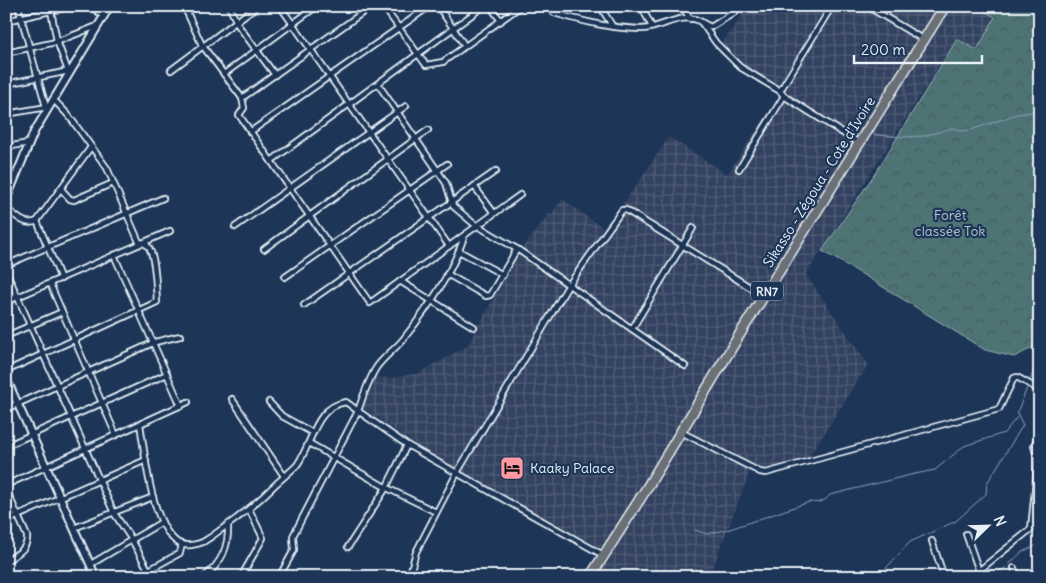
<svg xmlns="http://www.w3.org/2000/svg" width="1046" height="583" font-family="Delius,sans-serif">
	<defs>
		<pattern id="industrial-grid" width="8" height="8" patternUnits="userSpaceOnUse" patternTransform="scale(1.25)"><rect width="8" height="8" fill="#334260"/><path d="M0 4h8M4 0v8" fill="none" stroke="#515e78"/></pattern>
		<pattern id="forest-crowns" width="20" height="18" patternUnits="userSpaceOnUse" patternTransform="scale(1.25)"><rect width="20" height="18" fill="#4e7375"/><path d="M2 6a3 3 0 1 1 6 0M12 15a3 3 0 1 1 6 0" fill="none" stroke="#4a5b5d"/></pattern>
	</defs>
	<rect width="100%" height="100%" fill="#1d3557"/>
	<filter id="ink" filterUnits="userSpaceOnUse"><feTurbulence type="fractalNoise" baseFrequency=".02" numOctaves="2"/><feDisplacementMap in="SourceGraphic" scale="10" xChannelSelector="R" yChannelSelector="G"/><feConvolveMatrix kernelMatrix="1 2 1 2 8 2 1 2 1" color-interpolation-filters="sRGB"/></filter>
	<g filter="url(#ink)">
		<path fill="url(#industrial-grid)" d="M729,6H985L983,11L994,17L977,49L957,38L806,275L868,365L809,457L767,469L753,464L709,577H585L602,550L432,456L363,408L373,377L392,378L419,373L467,346L520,251L549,214L551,215L562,199L603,228L624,203L669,137L727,174L780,96L742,72L717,51L742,15Z"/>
		<path fill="url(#forest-crowns)" stroke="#9bb2b6" d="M987,6H1040V344L1014,357L985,350L867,277L822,251L876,172L957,39L977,50L995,17L984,11Z"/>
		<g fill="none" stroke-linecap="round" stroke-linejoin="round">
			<g stroke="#8da2ba" stroke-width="1">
				<path d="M785,100L851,142"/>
				<path d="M872,133L877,135L903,137L924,136L952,128L963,131L974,129L1017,114L1040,111"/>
				<path d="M855,136L858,130L864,128"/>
				<path d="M695,530L707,534L730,529L809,502C819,503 823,503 830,495L910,475L935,470L964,446L1004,433L1018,416"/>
				<path d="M878,577L910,542L956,521L986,494L987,483L1023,425L1017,413L1040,355"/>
				<path d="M991,577L1005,568L1022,552L1040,544"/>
			</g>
			<g stroke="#e8f1f8" stroke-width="8">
				<g id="street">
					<path d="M18,6L46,107"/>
					<path d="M50,6L57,41L68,71"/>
					<path d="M91,6L103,16"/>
					<path d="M184,6L202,45L242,98L244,108L239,115L370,303L520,195"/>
					<path d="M229,6L238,25L275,75"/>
					<path d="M280,6L449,246"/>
					<path d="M383,6L426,65L443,62L521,6"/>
					<path d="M438,6L465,46"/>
					<path d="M490,6L501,21"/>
					<path d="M550,6L554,13C585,22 609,28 641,29C659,29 676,15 694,19C699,20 706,25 711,27L735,12L740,6"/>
					<path d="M600,6L613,27"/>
					<path d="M641,6L652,27"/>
					<path d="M682,6L690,19"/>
					<path d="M832,6L780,91L784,96L859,143"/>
					<path d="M867,6L924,40"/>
					<path d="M6,21L73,6"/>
					<path d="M701,22L716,43L740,67L780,91"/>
					<path d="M6,53L56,42L97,26"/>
					<path d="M171,70L257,6"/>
					<path d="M224,74L317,6"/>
					<path d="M6,84L69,71"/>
					<path d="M378,84L446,183L453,206L473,223L520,251L632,329L693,228"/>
					<path d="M242,98L372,6"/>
					<path d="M6,114L47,107"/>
					<path d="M250,132L430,6"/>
					<path d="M6,147L29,143"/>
					<path d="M6,156L11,176"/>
					<path d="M271,161L484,6"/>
					<path d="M739,169L784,96"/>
					<path d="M474,186L494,213"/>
					<path d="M61,189L70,199L74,200L113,183"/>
					<path d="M6,208C15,215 25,227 37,221L91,147"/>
					<path d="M37,221L61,279"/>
					<path d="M235,227L406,106"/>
					<path d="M464,237C452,273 429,307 405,337C397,348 384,356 376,368C368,381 363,396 358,411L407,445L603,555"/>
					<path d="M264,249L428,130"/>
					<path d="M459,251L503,275"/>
					<path d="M114,255L181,406"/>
					<path d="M6,265L163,198"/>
					<path d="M6,271L114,513L132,540L152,577"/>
					<path d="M447,274L486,296L490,295L517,249"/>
					<path d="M285,277L447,164"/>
					<path d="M400,281L474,327"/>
					<path d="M50,284L116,435"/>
					<path d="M6,302L170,231"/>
					<path d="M304,305L496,171"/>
					<path d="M632,329L685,366"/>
					<path d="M6,336L62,312"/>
					<path d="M6,371L157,302C156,289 156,254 147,245C145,244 141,242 139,242L107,168L69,116L53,99"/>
					<path d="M232,399L284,476"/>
					<path d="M269,402L282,416L313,433"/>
					<path d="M6,409L155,342L180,336"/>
					<path d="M140,424C145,454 151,524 177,542C184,547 195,545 203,542C208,539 214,535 219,531C240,517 259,501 277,483C284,477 291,471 297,465C313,443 314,407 346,402L358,411L293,536L294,550L279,577"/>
					<path d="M681,432L760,472L766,473L999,409L1014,378L1017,377L1038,389L1040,388"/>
					<path d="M309,443L385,487L436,512"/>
					<path d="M6,446L167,374"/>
					<path d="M6,485L188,402"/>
					<path d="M6,489L27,536C28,550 16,554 6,561"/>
					<path d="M6,521L146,460"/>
					<path d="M74,528L153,497"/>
					<path d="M1031,529L1038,460L1034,446L1036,441L1040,440"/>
					<path d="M966,534L981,577"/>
					<path d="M932,541L944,577"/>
					<path d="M348,547L386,488L407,445"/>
					<path d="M91,564L162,522"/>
					<path d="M1014,568L1017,577"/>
					<path d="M136,577L180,553L182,544"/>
					<path d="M204,577C221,564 229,547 228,526"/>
					<path d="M241,577L263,538L249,509"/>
					<path d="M409,577L416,552L458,471L568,286L622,210H626L764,296"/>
					<path d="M971,577L1031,529L1040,526"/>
				</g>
			</g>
			<g stroke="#e8f1f8" stroke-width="10">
				<g id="secondary">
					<path d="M6,200L34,132L110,6"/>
					<path d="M6,378L96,577"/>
				</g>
			</g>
			<g stroke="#e8f1f8" stroke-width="12">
				<path id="highway" d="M590,577L645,491L743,329L945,6"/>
			</g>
			<use href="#street" stroke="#1d3557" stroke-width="4.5"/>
			<use href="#secondary" stroke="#1d3557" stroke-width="6"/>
			<use href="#highway" stroke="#6a7074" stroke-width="9"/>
		</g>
	</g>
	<defs>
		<g id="hotel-square" transform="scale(1.25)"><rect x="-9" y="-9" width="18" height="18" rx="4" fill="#ff9aa2" stroke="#1d3557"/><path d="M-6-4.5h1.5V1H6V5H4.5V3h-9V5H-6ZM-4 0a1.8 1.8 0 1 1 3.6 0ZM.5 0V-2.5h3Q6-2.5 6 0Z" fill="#111"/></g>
	</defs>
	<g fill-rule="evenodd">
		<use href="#hotel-square" x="512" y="468"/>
	</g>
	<g text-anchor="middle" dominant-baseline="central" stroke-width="4.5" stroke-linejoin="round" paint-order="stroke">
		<rect fill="#1d3557" stroke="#abb9c8" stroke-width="1" x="751" y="281.5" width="32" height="19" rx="4"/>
		<g font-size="12" font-weight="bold" fill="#e8f1f8">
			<text x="767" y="291">RN7</text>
		</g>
		<g font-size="14" fill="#e8f1f8" stroke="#1d3557">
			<text transform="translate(819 182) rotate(-58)">Sikasso - Zégoua - Cote d'Ivoire</text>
		</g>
		<g font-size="14" fill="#b2c5ca" stroke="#1d3557">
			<text x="950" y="215">Forêt<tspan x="950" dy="16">classée Tok</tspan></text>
		</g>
		<g font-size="14" fill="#e8f1f8" stroke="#1d3557" text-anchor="start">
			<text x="530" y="468">Kaaky Palace</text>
		</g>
	</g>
	<rect width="1046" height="583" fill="none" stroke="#1d3557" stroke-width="25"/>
	<rect x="12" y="12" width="1021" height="558" fill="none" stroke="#e8f1f8" stroke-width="2" filter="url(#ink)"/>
	<g transform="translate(988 526) rotate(67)" stroke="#1d3557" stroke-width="4" paint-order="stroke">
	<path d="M0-4L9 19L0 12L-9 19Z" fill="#e8f1f8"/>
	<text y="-8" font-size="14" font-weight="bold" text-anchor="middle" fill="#e8f1f8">N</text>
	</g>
	<path d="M854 55v8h128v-8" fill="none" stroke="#e8f1f8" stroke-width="2.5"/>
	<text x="861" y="55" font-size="15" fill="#e8f1f8" stroke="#1d3557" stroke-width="4" paint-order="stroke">200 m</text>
</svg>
